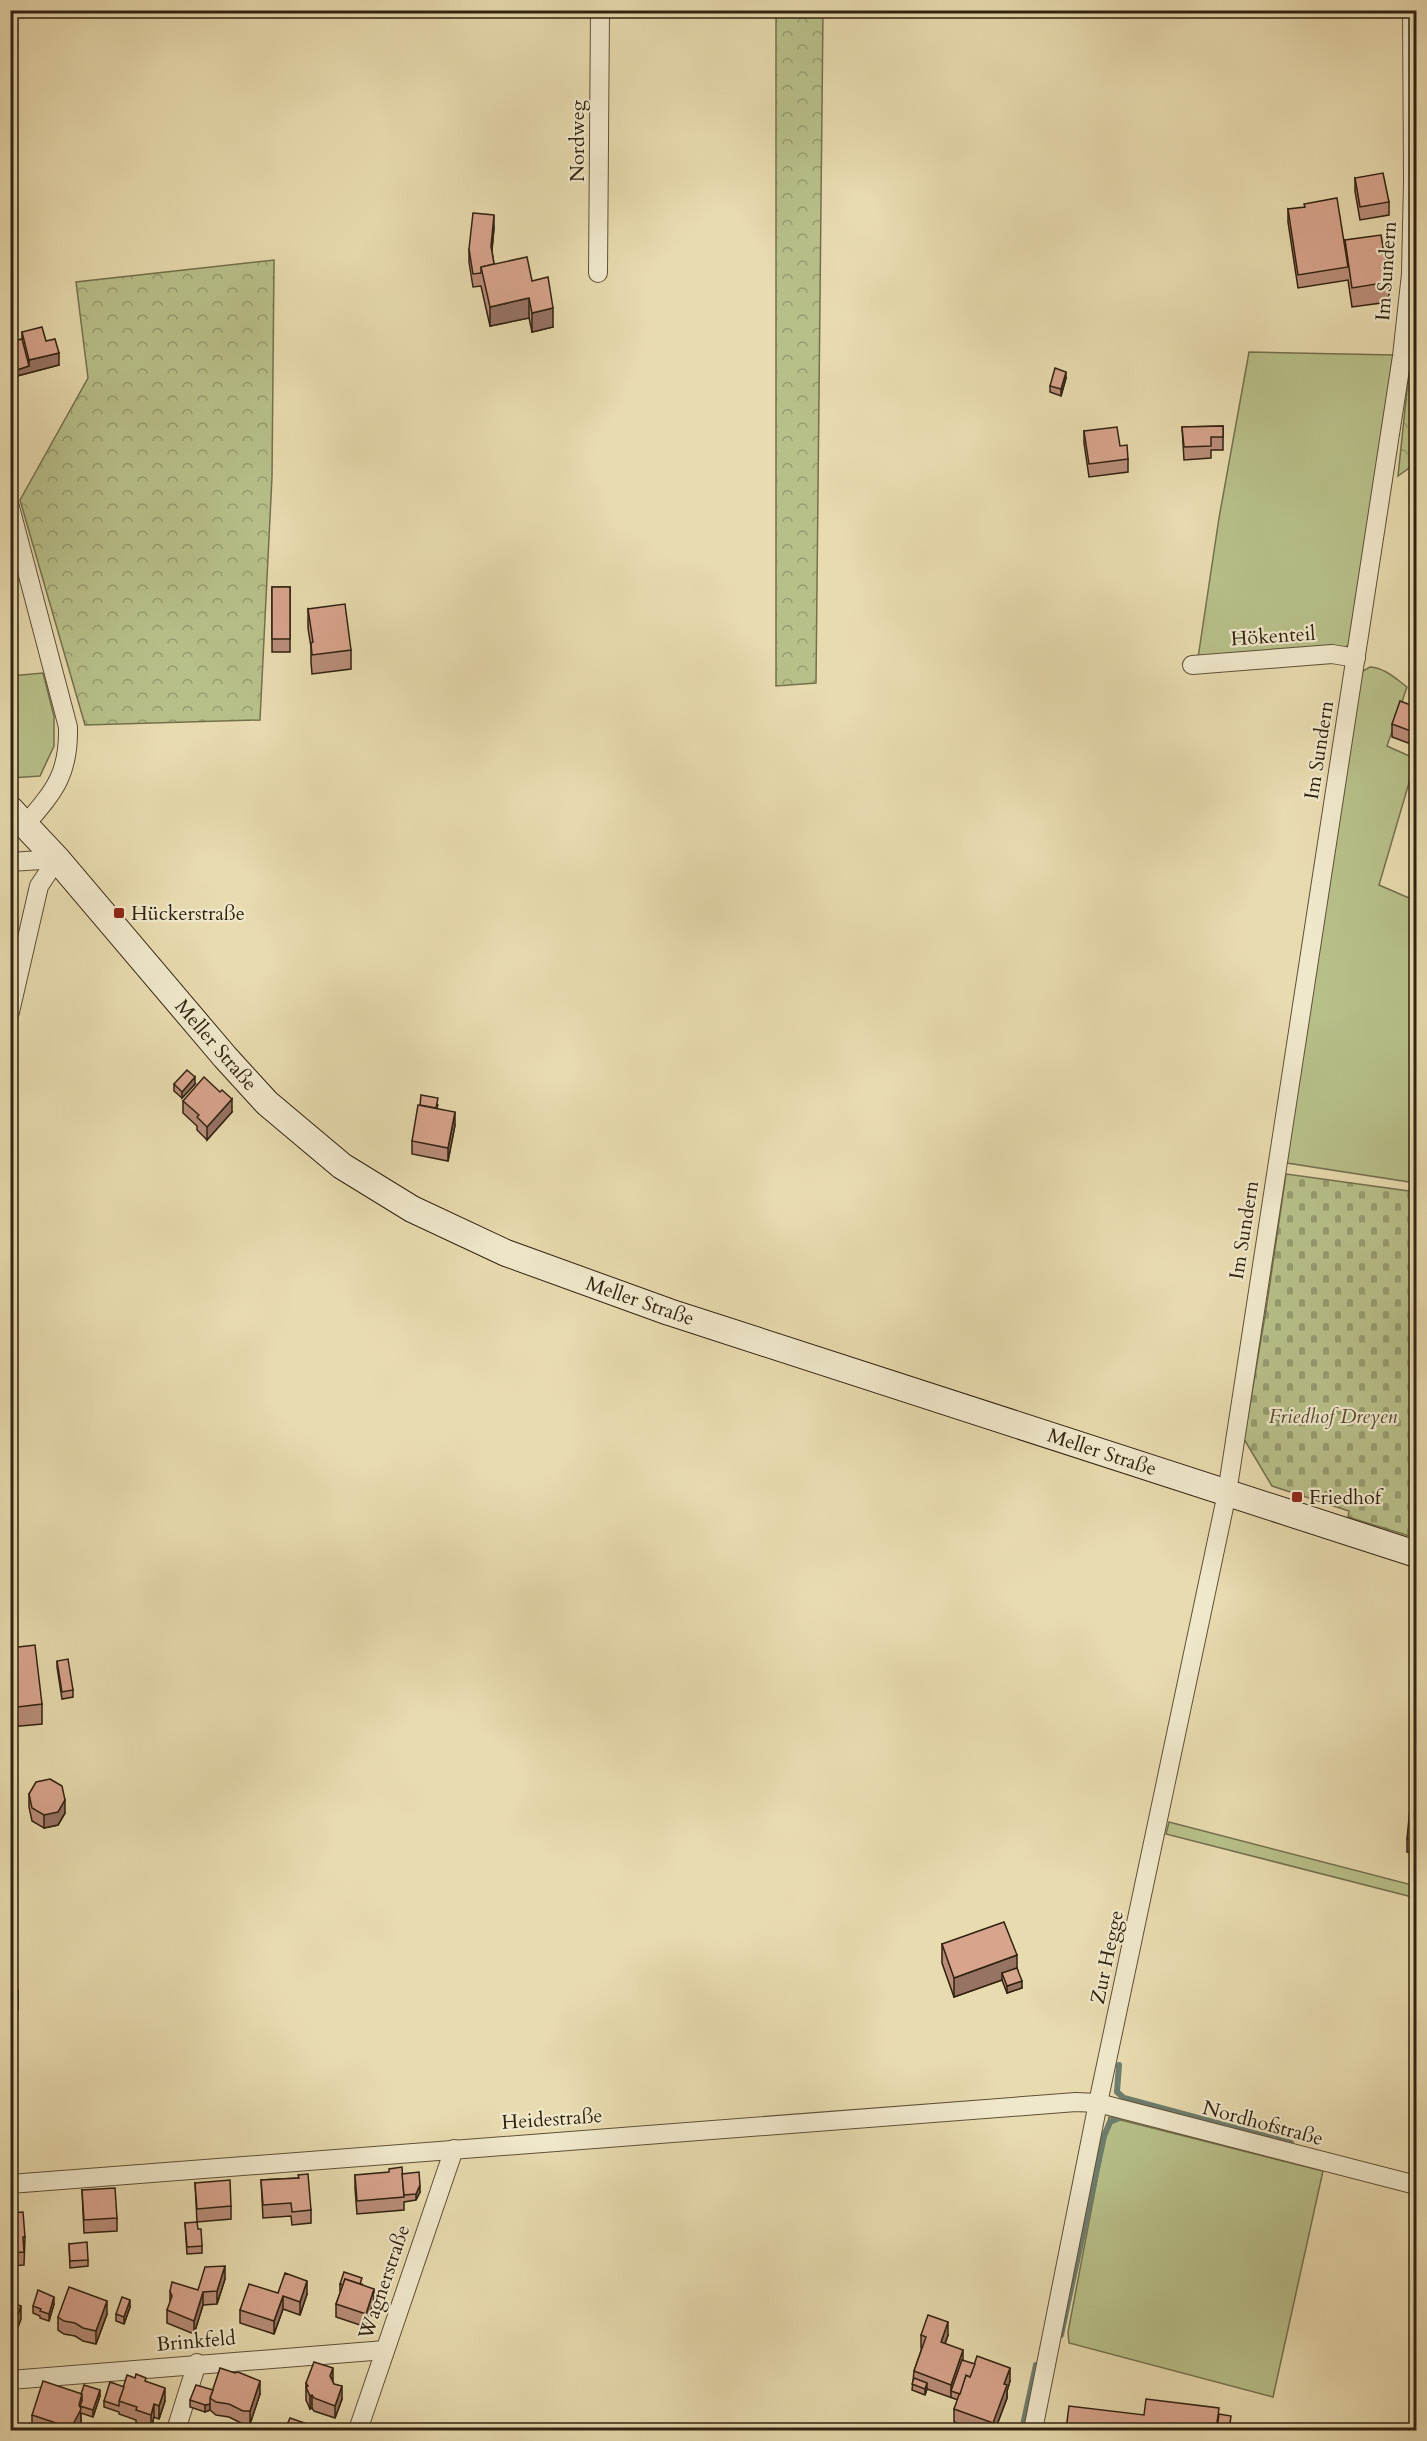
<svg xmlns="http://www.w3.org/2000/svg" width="1427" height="2441" font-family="Cardo,serif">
	<defs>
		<pattern id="forest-crowns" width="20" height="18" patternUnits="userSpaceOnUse" patternTransform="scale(1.5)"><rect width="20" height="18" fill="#b8c08a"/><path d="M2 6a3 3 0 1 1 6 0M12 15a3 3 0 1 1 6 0" fill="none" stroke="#969c6f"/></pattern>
		<pattern id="cemetery-stones" width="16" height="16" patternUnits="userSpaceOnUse" patternTransform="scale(1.5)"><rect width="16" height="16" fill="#b8c08a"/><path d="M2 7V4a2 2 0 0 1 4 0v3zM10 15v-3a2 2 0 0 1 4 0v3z" fill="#969c6f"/></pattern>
	</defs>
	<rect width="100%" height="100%" fill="#e8dbaf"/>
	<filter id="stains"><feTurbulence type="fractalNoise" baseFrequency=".00333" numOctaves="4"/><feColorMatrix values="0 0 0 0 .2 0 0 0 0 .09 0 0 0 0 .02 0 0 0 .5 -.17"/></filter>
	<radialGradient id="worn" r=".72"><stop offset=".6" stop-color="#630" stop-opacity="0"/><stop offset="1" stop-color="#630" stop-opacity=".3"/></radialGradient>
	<g fill="#b8c08a" stroke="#74714d" stroke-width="1.5">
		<path d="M1249,352L1393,355L1371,513L1349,645L1344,648L1198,658L1219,518Z"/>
		<path d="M1370,667C1385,668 1395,678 1407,687L1387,746L1416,759L1379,885L1416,901V1183L1287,1163L1334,820L1361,672Z"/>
		<path d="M43,673L54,716V746L40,776L11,778V676Z"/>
		<path d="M1169,1822L1416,1886V1898L1166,1834Z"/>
		<path d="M1109,2117L1323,2171L1273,2397L1069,2343L1068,2332Z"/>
	</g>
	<g fill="url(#forest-crowns)" stroke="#74714d" stroke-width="1.5">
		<path d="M776,11H823L816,683L776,686Z"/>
		<path d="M274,260L272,477L260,720L85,725L20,500L88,378L76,282Z"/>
		<path d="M1416,304V463L1398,476Z"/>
	</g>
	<path fill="url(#cemetery-stones)" stroke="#74714d" stroke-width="1.5" d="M1286,1174L1416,1192V1538L1348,1517L1349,1511L1272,1486L1244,1439L1266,1310Z"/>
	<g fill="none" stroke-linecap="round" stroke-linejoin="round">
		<g stroke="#6e7e6e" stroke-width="6">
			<path d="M1119,2065L1117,2092L1124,2098L1291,2143"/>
			<path d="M1061,2335L1104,2136L1110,2122L1119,2118"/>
			<path d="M1022,2430L1036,2365"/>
		</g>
		<g stroke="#5f5038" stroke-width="20">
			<g id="minor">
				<path d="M598,273L600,10"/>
				<path d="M10,507L68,727C69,774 55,790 26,824"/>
				<path d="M1192,665L1332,654L1356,658"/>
				<path d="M10,862L57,859"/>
				<path d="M10,1012L39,886L57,859"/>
				<path d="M10,2184L1076,2102L1098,2103L1416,2185"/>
				<path d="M10,2380L385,2350"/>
				<path d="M176,2430L197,2363"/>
				<path d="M358,2430L454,2149"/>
				<path d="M1033,2430L1098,2103L1227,1493L1402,356L1411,274L1413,181L1412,10"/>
			</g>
		</g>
		<g stroke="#312210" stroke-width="28">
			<path id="secondary" d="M10,809L57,859L225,1057L267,1103L342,1166L412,1209L506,1253L669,1312L1416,1554"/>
		</g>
		<use href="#minor" stroke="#f0e8cb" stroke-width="18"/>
		<use href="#secondary" stroke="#f0e8cb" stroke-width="26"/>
	</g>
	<g fill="#b98d79" stroke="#312210" stroke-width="1.5">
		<path d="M1355,178L1389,202V215L1360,220L1355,191Z"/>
		<path d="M1288,209L1345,246V240L1389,282V302L1352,307L1348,280L1298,288L1288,222Z"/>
		<path d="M494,228L492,251L494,264L532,281L553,327L532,332L529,318L490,326L481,286L473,287L469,262V249Z"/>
		<path d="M22,332L46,341L59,365L17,376L10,352V342L22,339Z"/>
		<path d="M1066,378L1061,396L1050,392V386Z"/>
		<path d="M1223,426V450H1211V458L1184,460L1182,427Z"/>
		<path d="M1084,431L1120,446L1128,459V472L1089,477L1084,443Z"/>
		<rect x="272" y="587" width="18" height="65"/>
		<path d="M308,609L351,650V669L312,674L311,662V647L308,628Z"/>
		<path d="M1416,707V746L1392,737V724Z"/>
		<path d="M174,1084H195L182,1098L174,1091Z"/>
		<path d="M183,1101L232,1112L207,1140L197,1130V1126L183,1113Z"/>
		<path d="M438,1104L437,1108L455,1125L448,1161L412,1154V1141Z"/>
		<path d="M10,1648L42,1704V1724L10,1727Z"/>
		<path d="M57,1661L73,1690V1697L62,1699L57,1667Z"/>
		<path d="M29,1794L65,1813L58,1825L44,1828L32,1821L29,1807Z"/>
		<path d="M1416,1809V1853L1407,1852V1839Z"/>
		<path d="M942,1944L1017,1968L1022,1988L1007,1993L1002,1980L954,1997L942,1963Z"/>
		<path d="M402,2174L420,2192L416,2200L404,2202V2210L357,2214L355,2188V2175Z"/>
		<path d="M298,2178L311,2210V2223L292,2225L291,2216L263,2218L261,2180Z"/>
		<path d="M195,2183L231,2206V2219L197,2222Z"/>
		<path d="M82,2190L117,2218V2231L84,2233Z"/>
		<path d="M10,2213L25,2237L24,2265L10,2266Z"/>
		<path d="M185,2223L198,2229L202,2246V2253L187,2254Z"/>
		<path d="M69,2244L88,2260V2266L70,2268Z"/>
		<path d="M225,2279L217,2304L203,2305L194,2334L167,2323V2310L170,2303V2291L198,2290Z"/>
		<path d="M340,2284H362L374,2301L366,2327L336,2317V2304L341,2291H340Z"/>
		<path d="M278,2293L307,2294L300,2315L283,2309L274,2334L240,2323V2310Z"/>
		<path d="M54,2304L49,2321L40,2318V2316L33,2313V2306Z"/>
		<path d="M130,2307L124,2324L116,2321V2314Z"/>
		<path d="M107,2314L96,2344L83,2341L75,2336L64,2334L58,2330V2317Z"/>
		<path d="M921,2335H948L945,2344L963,2361L1010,2381L1007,2391V2398L995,2430H979L954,2422V2409L958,2400L927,2389L925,2395L912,2390L914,2371L922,2348H921Z"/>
		<path d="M146,2382L165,2401L159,2419L154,2417L151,2428L136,2423V2420L119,2414V2412L104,2407V2401L124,2387Z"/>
		<path d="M333,2382L342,2399L335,2418L314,2411L312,2408L310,2409L306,2400V2383Z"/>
		<path d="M213,2390L260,2394L250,2424H243L229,2417L216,2415L210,2410L205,2412L190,2407V2400Z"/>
		<path d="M81,2394L100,2396L93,2417L81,2413V2422L76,2430H38L32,2428V2415Z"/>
	</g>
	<g fill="#967363" stroke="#312210" stroke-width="1.5">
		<path d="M494,215V228L491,258V246Z"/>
		<path d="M529,298V318L490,326V307Z"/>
		<path d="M553,308V327L532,332V313Z"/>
		<path d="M59,353V365L17,376V370L29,366V360Z"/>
		<path d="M1066,372V378L1061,396V389Z"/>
		<path d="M195,1077V1084L182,1098V1092Z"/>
		<path d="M232,1099V1112L207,1140V1127Z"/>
		<path d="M455,1112V1125L448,1161V1148Z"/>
		<path d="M65,1800V1813L58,1825L44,1828V1815Z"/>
		<path d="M1017,1955V1975L1002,1973V1980L954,1997V1978Z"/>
		<path d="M1022,1981V1988L1007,1993V1986Z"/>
		<path d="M18,1991V2010L10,2013V1993Z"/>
		<path d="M420,2185V2192L416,2200V2194Z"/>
		<path d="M225,2266V2279L217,2304V2291Z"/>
		<path d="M307,2281V2294L300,2315V2302Z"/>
		<path d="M374,2289V2301L366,2327V2314Z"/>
		<path d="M203,2292V2305L194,2334V2321Z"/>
		<path d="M283,2296V2309L274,2334V2321Z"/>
		<path d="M54,2297V2304L49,2321V2314Z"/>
		<path d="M130,2300V2307L124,2324V2317Z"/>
		<path d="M107,2301V2314L96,2344V2331Z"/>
		<path d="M21,2306V2319L10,2349V2336Z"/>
		<path d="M948,2322V2335L941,2355V2342Z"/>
		<path d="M963,2350V2363L951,2391V2397V2385Z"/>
		<path d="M333,2368V2381L330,2376Z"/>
		<path d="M1010,2368V2381L1007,2391V2398L995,2430H993V2423L1004,2384Z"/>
		<path d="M260,2381V2394L250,2424V2411Z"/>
		<path d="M927,2383V2389L925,2395V2389Z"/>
		<path d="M342,2386V2399L335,2418V2406Z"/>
		<path d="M165,2388V2401L159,2419V2406Z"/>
		<path d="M100,2390V2396L93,2417V2410Z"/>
		<path d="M82,2394V2407L80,2406L81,2422L76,2430H71Z"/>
		<path d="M312,2395V2408L310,2409V2396Z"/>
		<path d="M154,2404V2417L151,2428V2415Z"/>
		<path d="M210,2404V2410L205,2412V2405Z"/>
	</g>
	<g fill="#d7a48d" stroke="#312210" stroke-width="1.5">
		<path d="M1383,173L1389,202L1360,207L1355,178Z"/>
		<path d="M1337,198L1348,267L1298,275L1288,209L1305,207L1304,204Z"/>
		<path d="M473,213L494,215L491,246L494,264L481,267V273L473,274L469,249Z"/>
		<path d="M1381,235L1389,282L1352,288L1345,240Z"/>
		<path d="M527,257L532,281L548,277L553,308L532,313L529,298L490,307L481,267Z"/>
		<path d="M42,327L46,341L55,339L59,353L29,360L22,332Z"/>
		<path d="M22,339L29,366L17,370L10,345V342Z"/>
		<path d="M1055,368L1066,372L1061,389L1050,386Z"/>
		<path d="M1223,426V437H1211V446L1184,447L1182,427Z"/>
		<path d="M1117,427L1120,446L1127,445L1128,459L1089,464L1084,431Z"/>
		<rect x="272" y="587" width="18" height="52"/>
		<path d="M345,604L351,650L312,655L311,643L313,642L308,609Z"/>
		<path d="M1400,701L1416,707V733L1392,724Z"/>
		<path d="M187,1070L195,1077L182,1092L174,1084Z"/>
		<path d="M204,1077L220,1092L222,1090L232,1099L207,1127L197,1117L199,1115L183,1101Z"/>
		<path d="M421,1095L438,1098L436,1108L420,1105Z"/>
		<path d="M418,1105L455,1112L448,1148L412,1141Z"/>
		<path d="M35,1645L42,1704L10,1708V1648Z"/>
		<path d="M68,1659L73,1690L62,1692L57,1661Z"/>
		<path d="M50,1779L62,1786L65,1800L58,1812L44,1815L32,1808L29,1794L36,1782Z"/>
		<path d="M1410,1808L1416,1809V1840L1407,1839Z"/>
		<path d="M1004,1922L1017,1955L954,1978L942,1944Z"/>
		<path d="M10,1967L18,1991L10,1993Z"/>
		<path d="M1017,1968L1022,1981L1007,1986L1002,1973Z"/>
		<path d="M402,2167L404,2197L357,2201L355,2175L389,2172V2169Z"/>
		<path d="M419,2172L420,2185L416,2194L404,2195L402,2174Z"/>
		<path d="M308,2174L311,2210L292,2212L291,2203L263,2205L261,2180L299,2178L298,2175Z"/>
		<path d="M230,2180L231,2206L197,2209L195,2183Z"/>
		<path d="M115,2188L117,2218L84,2220L82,2190Z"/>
		<path d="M23,2212L25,2237H23L24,2252L10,2253V2213Z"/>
		<path d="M197,2222L198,2229H201L202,2246L187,2247L185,2223Z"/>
		<path d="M87,2242L88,2260L70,2261L69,2244Z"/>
		<path d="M225,2266L217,2291L203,2292L194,2321L167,2310L172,2296L170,2291L172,2282L198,2290L205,2267Z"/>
		<path d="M344,2272L362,2278L360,2284L345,2279L343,2285L340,2284Z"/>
		<path d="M285,2273L307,2281L300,2302L283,2296L274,2321L240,2310L249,2284L278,2293Z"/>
		<path d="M345,2279L374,2289L366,2314L336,2304Z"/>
		<path d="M69,2287L107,2301L96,2331L83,2328L75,2323L64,2321L58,2317Z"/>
		<path d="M38,2290L54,2297L49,2314L40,2311L41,2309L33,2306Z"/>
		<path d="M122,2297L130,2300L124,2317L116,2314Z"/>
		<path d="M10,2302L21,2306L10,2336Z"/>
		<path d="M928,2315L948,2322L941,2342L963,2350L951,2385L914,2371L926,2337L921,2335Z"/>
		<path d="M977,2356L1010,2368L1004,2384L1007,2385L993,2423L954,2409L966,2375L970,2377Z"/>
		<path d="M962,2360L975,2364L970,2377L966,2375L960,2394L951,2391Z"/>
		<path d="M314,2362L333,2368L330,2376L334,2384L342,2386L335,2406L314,2398L312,2395L310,2396L306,2387L308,2386L306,2383Z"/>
		<path d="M220,2368L235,2373L238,2372L260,2381L250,2411H243L229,2404L216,2402L210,2398Z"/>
		<path d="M136,2374L146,2378L145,2381L165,2388L159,2406L154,2404L151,2415L136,2410L137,2407L119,2401L127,2375L135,2378Z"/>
		<path d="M914,2378L927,2383L925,2389L912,2384Z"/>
		<path d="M43,2381L82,2394L79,2405L81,2409L71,2428L32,2415Z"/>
		<path d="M110,2382L124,2387L119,2401V2406L104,2401Z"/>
		<path d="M84,2385L100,2390L93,2410L80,2406L82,2401V2394H81Z"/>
		<path d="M196,2385L213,2390L210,2398V2404L205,2405L190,2400Z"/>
		<path d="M1146,2399L1219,2408L1216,2430H1066L1069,2406L1144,2415Z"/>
		<path d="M1219,2414L1231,2416L1229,2430H1217Z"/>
		<path d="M290,2418L313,2426L312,2430H299L296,2429V2430H285Z"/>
		<path d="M46,2427L56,2430H45Z"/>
	</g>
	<g fill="#8f2418" stroke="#f0e8cb" stroke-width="2">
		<rect x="113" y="907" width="12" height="12" rx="3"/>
		<rect x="1291" y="1491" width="12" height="12" rx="3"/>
	</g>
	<g text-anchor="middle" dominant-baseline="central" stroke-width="4.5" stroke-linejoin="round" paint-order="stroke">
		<g font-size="20" fill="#312210" stroke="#f0e8cb">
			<text transform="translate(577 141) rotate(-90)">Nordweg</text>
			<text transform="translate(1386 271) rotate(-86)">Im Sundern</text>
			<text transform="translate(1273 636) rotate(-4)">Hökenteil</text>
			<text transform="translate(1319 750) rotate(-81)">Im Sundern</text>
			<text transform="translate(216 1045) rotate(49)">Meller Straße</text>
			<text transform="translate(1244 1230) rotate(-81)">Im Sundern</text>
			<text transform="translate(640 1301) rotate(19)">Meller Straße</text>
			<text transform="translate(1102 1452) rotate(18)">Meller Straße</text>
			<text transform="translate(1107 1957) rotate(-78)">Zur Hegge</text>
			<text transform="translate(552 2119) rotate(-4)">Heidestraße</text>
			<text transform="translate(1263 2123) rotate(15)">Nordhofstraße</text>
			<text transform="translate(384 2282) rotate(-71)">Wagnerstraße</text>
			<text transform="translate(196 2341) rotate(-5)">Brinkfeld</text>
		</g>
		<g font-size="20" fill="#312210" stroke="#f0e8cb" text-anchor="start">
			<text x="131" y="913">Hückerstraße</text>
			<text x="1309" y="1497">Friedhof</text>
		</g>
		<g font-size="20" font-style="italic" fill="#534a2e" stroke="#f0e8cb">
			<text x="1333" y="1416">Friedhof Dreyen</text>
		</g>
	</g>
	<rect width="1427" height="2441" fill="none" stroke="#e8dbaf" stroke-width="36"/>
	<rect x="12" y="12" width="1403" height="2417" fill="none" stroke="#312210" stroke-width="3"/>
	<rect x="18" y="18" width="1391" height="2405" fill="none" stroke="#312210" stroke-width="1.5"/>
	<rect width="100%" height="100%" filter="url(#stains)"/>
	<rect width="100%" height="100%" fill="url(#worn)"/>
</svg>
